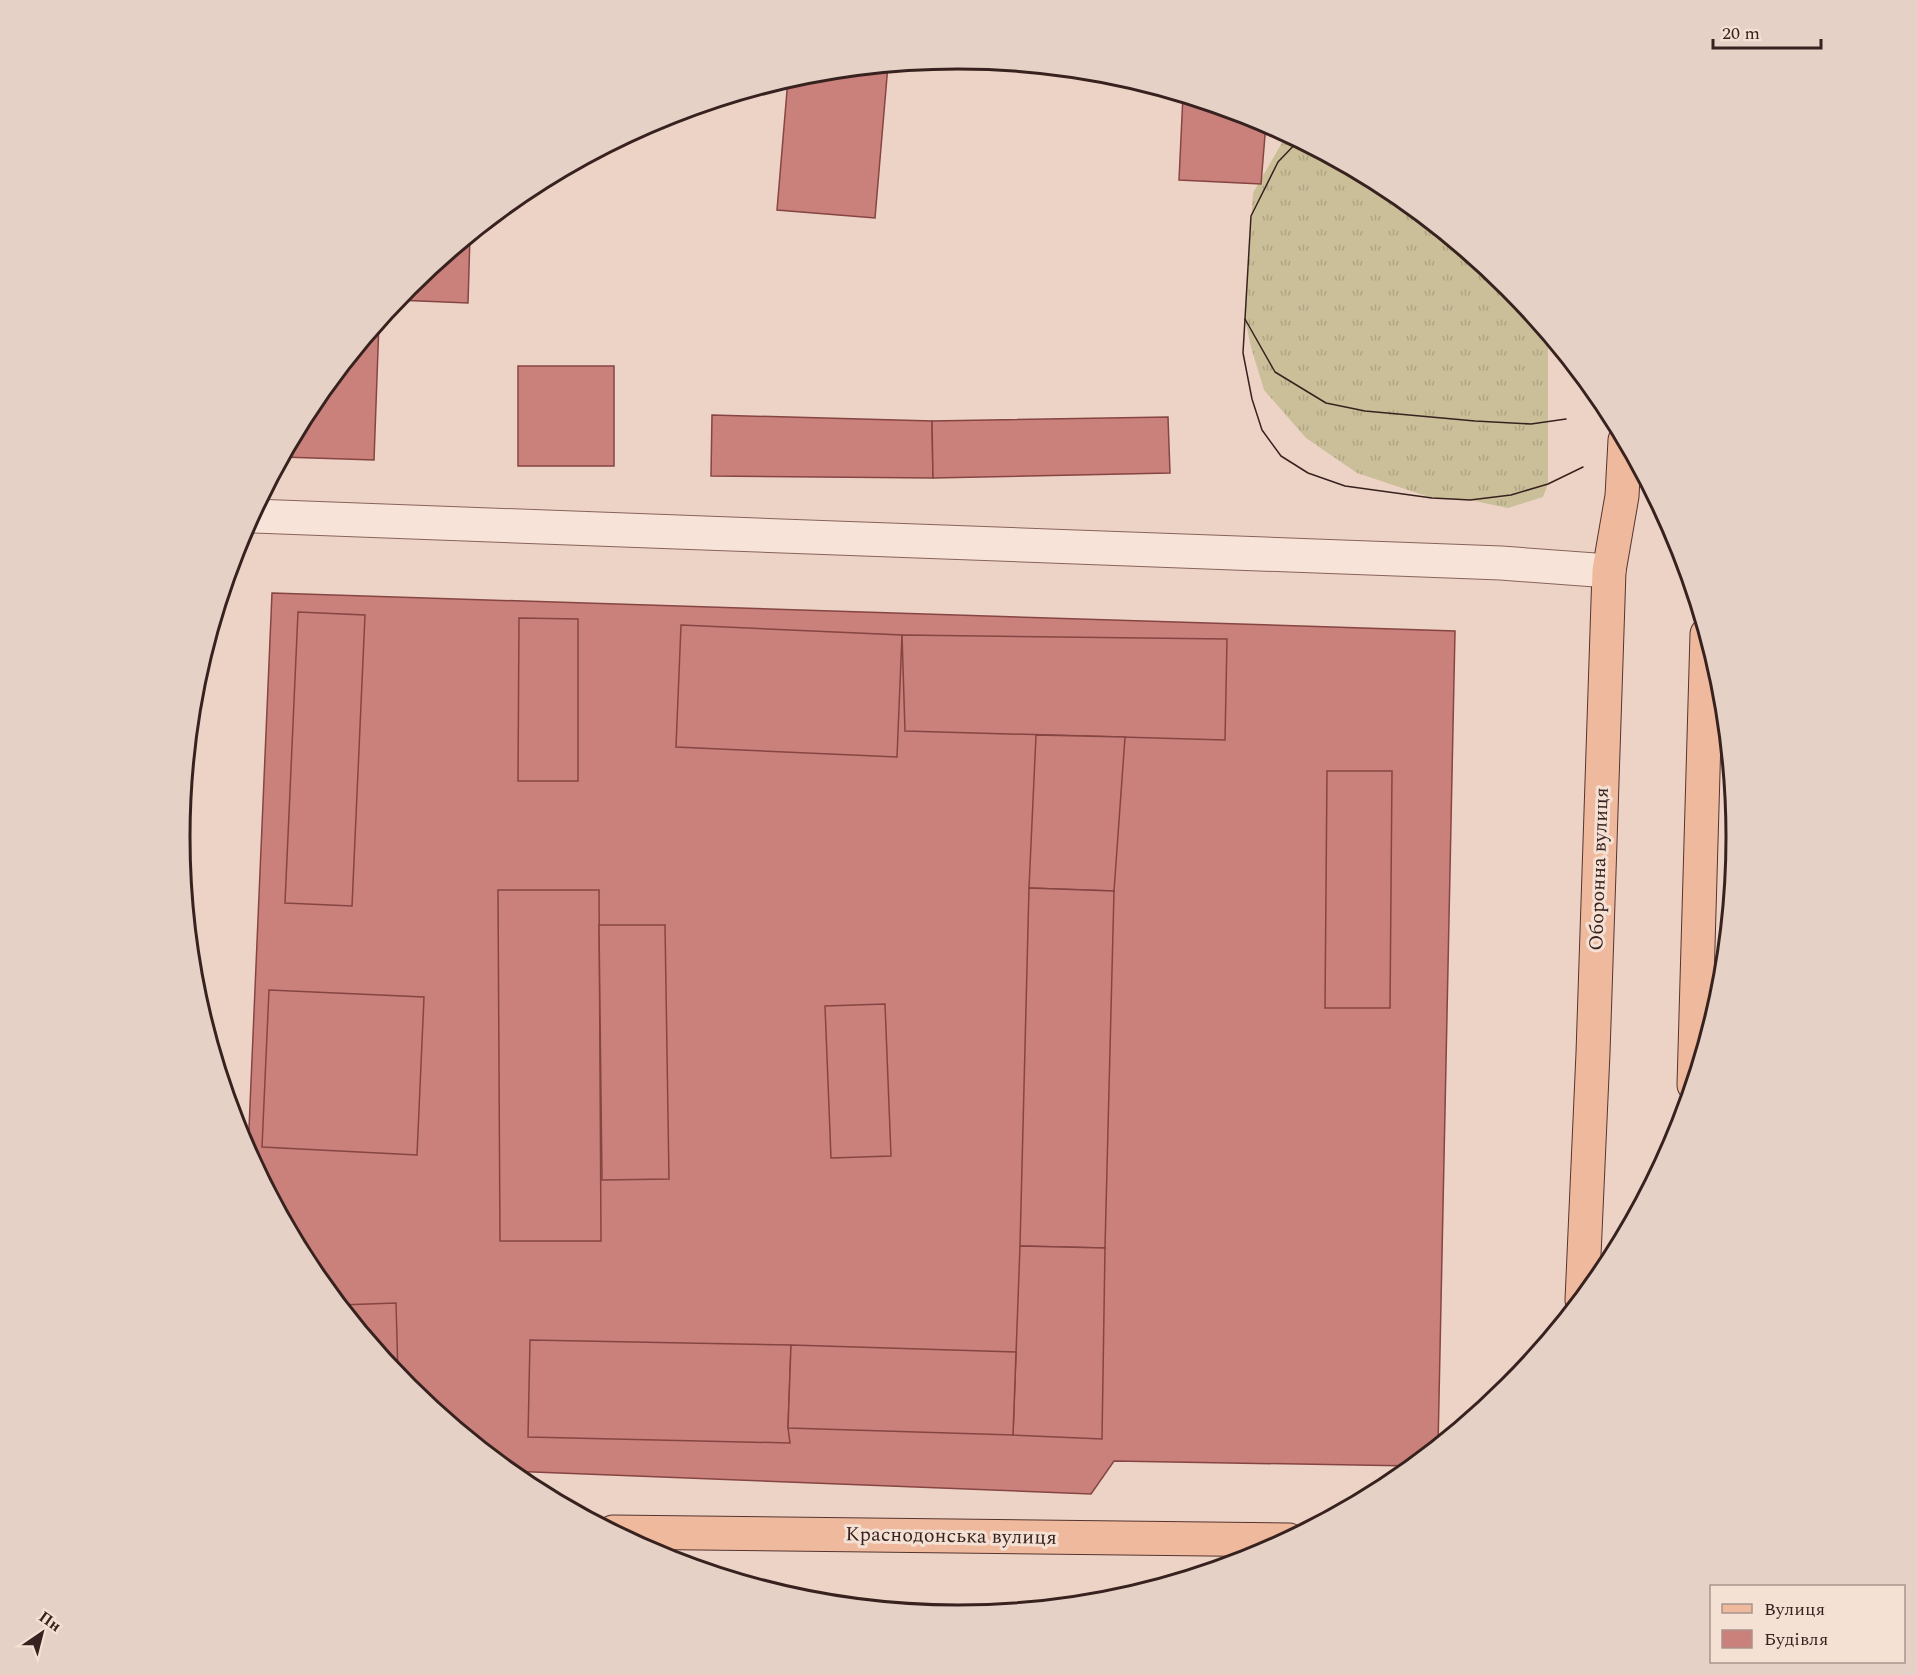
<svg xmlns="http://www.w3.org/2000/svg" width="1917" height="1675" font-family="Spectral,serif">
	<defs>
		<pattern id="grass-tufts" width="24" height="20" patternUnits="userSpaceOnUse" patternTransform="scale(1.5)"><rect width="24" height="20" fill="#cbbf99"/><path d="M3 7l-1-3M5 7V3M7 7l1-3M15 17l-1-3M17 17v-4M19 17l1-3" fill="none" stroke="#afa483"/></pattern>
	</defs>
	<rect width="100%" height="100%" fill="#edd3c5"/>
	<path fill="url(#grass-tufts)" d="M1287,134L1392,190L1510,287L1548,333V484L1543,497L1508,508L1470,500L1432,498L1357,473L1306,438L1264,390L1251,347L1245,319L1253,193Z"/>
	<g fill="#ca817c" stroke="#864542" stroke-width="1.5">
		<path d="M888,65L875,218L777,210L788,79L807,73Z"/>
		<path d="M1183,95L1257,118L1266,123L1261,184L1179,180Z"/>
		<path d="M470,235L468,303L397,300L408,286Z"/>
		<path d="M379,322L374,460L283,457L311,404Z"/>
		<rect x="518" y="366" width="96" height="100"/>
		<path d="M712,415L932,421L933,478L711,476Z"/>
		<path d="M1168,417L1170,473L933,478L932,421Z"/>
		<path d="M272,593L1455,631L1438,1447L1414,1466L1114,1461L1091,1494L508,1471L407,1388L311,1270L248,1152Z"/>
		<path d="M298,612L365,615L352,906L285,903Z"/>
		<path d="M519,618L578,619V781H518Z"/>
		<path d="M681,625L902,635L897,757L676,747Z"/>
		<path d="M902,635L1227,639L1225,740L905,731Z"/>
		<path d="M1036,735L1125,737L1114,891L1029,888Z"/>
		<path d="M1327,771H1392L1390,1008H1325Z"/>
		<path d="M1029,888L1114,891L1105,1248L1020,1246Z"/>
		<path d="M498,890H599L601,1241H500Z"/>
		<path d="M599,925H665L669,1179L602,1180Z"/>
		<path d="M269,990L424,997L417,1155L262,1147Z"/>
		<path d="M885,1004L891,1156L831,1158L825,1006Z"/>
		<path d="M1020,1246L1105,1248L1102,1439L1013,1435Z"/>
		<path d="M396,1303L398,1376L340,1305Z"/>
		<path d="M530,1340L791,1345L788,1428L790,1443L528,1437Z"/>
		<path d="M791,1345L1016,1352L1013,1435L788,1428Z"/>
	</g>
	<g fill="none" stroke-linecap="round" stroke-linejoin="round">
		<g stroke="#87635b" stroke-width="35">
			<path id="minor" d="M252,516L1501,563L1609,571"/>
		</g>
		<g stroke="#55342f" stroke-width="35">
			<g id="primary">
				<path d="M1694,1085L1707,634"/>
				<path d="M1582,1300L1593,1053L1609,571L1622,496L1625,440"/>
				<path d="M613,1532L1289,1540"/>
			</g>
		</g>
		<use href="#minor" stroke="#f8e3d8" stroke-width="33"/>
		<use href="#primary" stroke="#efb99e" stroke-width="33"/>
		<g stroke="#38221f" stroke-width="1.5">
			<path d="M1299,140L1278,162L1251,216L1243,353L1252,399L1262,430L1281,456L1308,473L1345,486L1432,498L1452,499L1470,500L1511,495L1548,484L1583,467"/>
			<path d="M1245,319L1275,372L1326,403L1365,411L1475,421L1531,424L1566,419"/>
		</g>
	</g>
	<g text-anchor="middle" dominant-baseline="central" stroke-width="6" stroke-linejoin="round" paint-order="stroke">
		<g font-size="20" fill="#38221f" stroke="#f5e0d4">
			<text transform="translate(1599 869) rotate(-88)">Оборонна вулиця</text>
			<text transform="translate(951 1536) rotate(1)">Краснодонська вулиця</text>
		</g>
	</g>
	<path d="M0 0H1917V1675H0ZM190 837a768 768 0 1 1 1536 0a768 768 0 1 1-1536 0Z" fill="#e6d1c6" fill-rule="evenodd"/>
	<path fill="none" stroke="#38221f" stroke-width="3" d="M190 837a768 768 0 1 1 1536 0a768 768 0 1 1-1536 0Z"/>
	<rect x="1710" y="1585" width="195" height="78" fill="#f5e0d4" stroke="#a9948c" stroke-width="1.5"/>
	<rect x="1722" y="1604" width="30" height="9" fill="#efb99e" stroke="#a9948c" stroke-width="1.5"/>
	<text x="1764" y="1615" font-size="18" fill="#38221f">Вулиця</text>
	<rect x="1722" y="1630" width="30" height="18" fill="#ca817c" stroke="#a9948c" stroke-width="1.5"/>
	<text x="1764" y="1645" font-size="18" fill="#38221f">Будівля</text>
	<g transform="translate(42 1633) rotate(35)" stroke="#f5e0d4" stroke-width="4.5" paint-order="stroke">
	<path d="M0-4.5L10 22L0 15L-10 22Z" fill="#38221f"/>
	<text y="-9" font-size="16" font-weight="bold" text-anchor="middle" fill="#38221f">Пн</text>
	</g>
	<path d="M1713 39v9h108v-9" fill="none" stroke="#38221f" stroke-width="3"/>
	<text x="1722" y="39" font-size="18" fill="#38221f" stroke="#f5e0d4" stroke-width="4.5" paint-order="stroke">20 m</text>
</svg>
